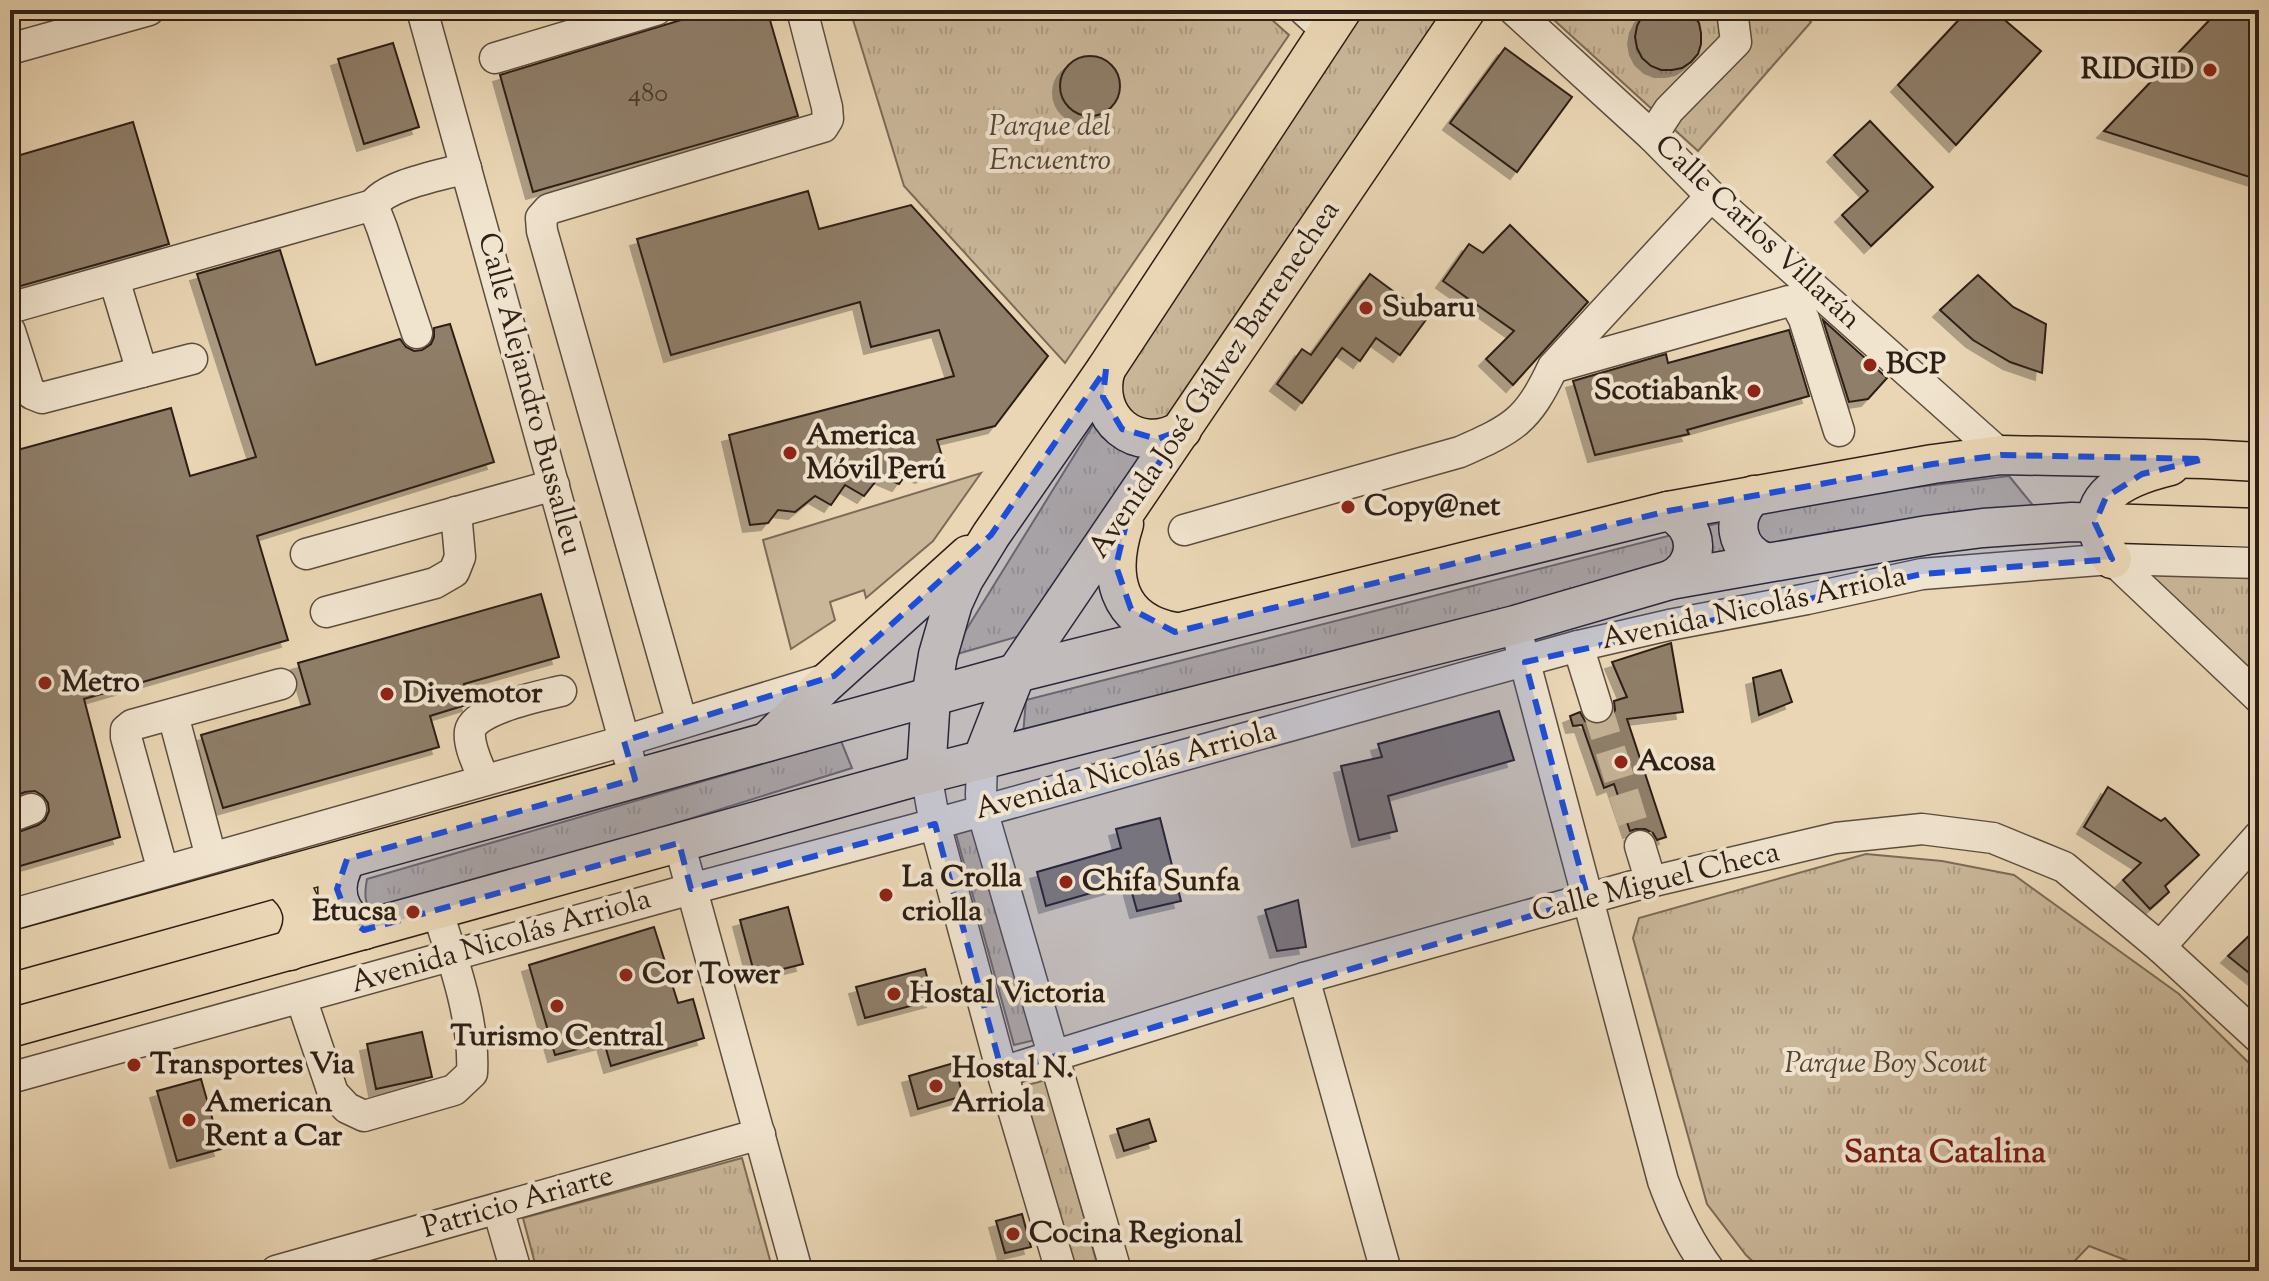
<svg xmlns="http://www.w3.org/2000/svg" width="2269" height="1281" font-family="'Sorts Mill Goudy',serif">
	<defs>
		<pattern id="grass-tufts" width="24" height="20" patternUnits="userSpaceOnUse" patternTransform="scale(2)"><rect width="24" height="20" fill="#cab79a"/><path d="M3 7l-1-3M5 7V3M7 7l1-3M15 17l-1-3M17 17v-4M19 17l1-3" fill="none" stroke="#ae9d84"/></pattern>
		<filter id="shadow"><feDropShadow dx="-7" dy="7" stdDeviation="0" flood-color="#0004"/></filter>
	</defs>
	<rect width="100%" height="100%" fill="#ead6b5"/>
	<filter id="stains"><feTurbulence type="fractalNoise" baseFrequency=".0025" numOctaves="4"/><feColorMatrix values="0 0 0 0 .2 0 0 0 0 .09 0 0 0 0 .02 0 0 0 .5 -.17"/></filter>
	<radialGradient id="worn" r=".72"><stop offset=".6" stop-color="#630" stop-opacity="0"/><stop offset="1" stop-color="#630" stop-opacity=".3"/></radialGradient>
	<g fill="url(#grass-tufts)" stroke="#7c6b58" stroke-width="2">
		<path d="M850,10H1261L1289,35L1065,363L904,186Z"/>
		<path d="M1350,10H1447L1023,635L950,656Z"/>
		<path d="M1543,10H1797L1811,22L1698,151Z"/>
		<path d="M2009,476L2040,514L1023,735L1026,700L1809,500Z"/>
		<path d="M2136,573L2259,575V679Z"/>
		<path d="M841,741L852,768L376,917C364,904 364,896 367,879Z"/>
		<path d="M975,821L1035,1040L1014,1045L954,827Z"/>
		<path d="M1866,854L1942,861L2014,875L2179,994L2259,1073V1271H2154L2089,1246L2065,1271H1763L1746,1255L1707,1204L1633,938L1639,918Z"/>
		<path d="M1046,1080L1099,1271H1071L1020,1087Z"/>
		<path d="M742,1158L773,1271H537L523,1218Z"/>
	</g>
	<path fill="#cab79a" stroke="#7c6b58" stroke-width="2" d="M981,473L933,541L866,598L864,590L830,602L835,620L791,649L763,540Z"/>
	<g fill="#8f7e69" stroke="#2d1f16" stroke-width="2" filter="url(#shadow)">
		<path d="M714,10H767L798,116L533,192L500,75Z"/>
		<path d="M1649,10H1687L1692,14L1699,23L1701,33V44L1698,54L1691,62L1682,68L1672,70H1661L1651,66L1642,58L1637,48L1635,37L1637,26L1642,16Z"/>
		<path d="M1968,10H1993L2041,51L1956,145L1898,85Z"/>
		<path d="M2219,10H2259V180L2104,131Z"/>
		<path d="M393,43L419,127L364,144L338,59Z"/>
		<path d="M1505,48L1572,97L1517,172L1450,123Z"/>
		<circle cx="1090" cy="86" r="30"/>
		<path d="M1870,121L1933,187L1871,246L1842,215L1868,191L1834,155Z"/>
		<path d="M133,122L169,244L10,289V158Z"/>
		<path d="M808,191L819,229L911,205L1048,356L995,426L937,440L944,463L922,476L909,470L899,484L880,476L864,496L845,485L831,505L815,496L795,512L778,510L768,523L750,525L729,435L954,376L939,330L871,347L860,302L671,355L637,239Z"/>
		<path d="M1510,225L1588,302L1513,385L1486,359L1514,331L1443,281L1469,244L1483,253Z"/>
		<path d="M280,250L316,365L400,339L406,347L414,351L422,350L431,344L434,337V328L450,324L494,462L257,536L288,640L84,699L120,837L10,869V835L38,825L45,820L49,811L48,803L43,796L35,791L25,792L10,798V452L171,408L190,476L256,457L197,274Z"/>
		<path d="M1370,274L1428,317L1400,355L1376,338L1360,361L1342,348L1302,403L1277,384L1302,349L1311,355Z"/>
		<path d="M1978,275L2013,307L2046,324L2042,373L2010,362L1973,340L1940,310Z"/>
		<path d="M1823,320L1887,378L1868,399L1849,402Z"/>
		<path d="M1789,330L1809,396L1687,430L1689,434L1595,455L1573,381L1666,354L1668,363Z"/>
		<path d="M541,594L559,657L464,684L469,704L430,716L439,747L223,808L201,735L310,704L298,663Z"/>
		<path d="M1671,643L1683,712L1627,719L1666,837L1657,840L1653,833L1645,829H1636L1630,831L1614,784L1604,788L1582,725L1573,726L1570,716L1580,712L1585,721L1594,725L1603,724L1610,720L1615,710L1614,701L1627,697L1612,662Z"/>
		<path d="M1781,670L1792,702L1759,715L1753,678Z"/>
		<path d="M1499,711L1514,760L1388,796L1397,831L1359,840L1341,766L1382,757L1378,744Z"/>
		<path d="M2108,787L2161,821L2165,818L2199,855L2165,886L2169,892L2150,909L2123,880L2141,863L2084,827Z"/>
		<path d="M1160,818L1181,901L1137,911L1129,882L1046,906L1037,872L1121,848L1116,829Z"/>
		<path d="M1298,900L1306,947L1277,951L1265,910Z"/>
		<path d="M788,907L803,964L755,976L740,920Z"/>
		<path d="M2259,926V981L2228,956Z"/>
		<path d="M654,927L678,1003L693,999L704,1038L611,1066L604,1042L555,1055L529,965Z"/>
		<path d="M925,969L933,1000L865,1018L856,987Z"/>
		<path d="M422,1032L432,1077L376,1089L367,1044Z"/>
		<path d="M954,1063L963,1096L918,1109L909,1076Z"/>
		<path d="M201,1079L221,1149L177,1161L157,1091Z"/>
		<path d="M1149,1119L1156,1141L1124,1151L1117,1129Z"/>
		<path d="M1022,1214L1031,1247L1005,1253L996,1221Z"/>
	</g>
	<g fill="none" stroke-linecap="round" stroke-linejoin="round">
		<path stroke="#c4b195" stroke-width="30" stroke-dasharray="30 15" stroke-linecap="butt" d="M1597,707L1640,846"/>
		<g stroke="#5c4d3e" stroke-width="33">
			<g id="minor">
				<path d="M422,10L629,758"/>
				<path d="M1304,10L1328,32"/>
				<path d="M1514,10L1652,136L1711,196L2001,455"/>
				<path d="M10,49L149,10"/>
				<path d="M495,58L656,10"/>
				<path d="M1652,136L1669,110L1736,42L1732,10"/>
				<path d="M373,205C388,184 439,176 466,168"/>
				<path d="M114,279L142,372"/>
				<path d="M10,308L373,205L382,228L417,333"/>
				<path d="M10,331L28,387L32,394L42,398L192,359"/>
				<path d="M1555,367L1789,301L1797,306L1804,319L1839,431"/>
				<path d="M1184,530L1460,452C1514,428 1527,422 1553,367L1711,196"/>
				<path d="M306,554L554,485"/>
				<path d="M2112,559L2259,698"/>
				<path d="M326,612L435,583L454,572L460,557L456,512"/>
				<path d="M1520,644L1663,1181C1675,1214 1689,1243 1710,1271"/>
				<path d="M1578,646L1597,707"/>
				<path d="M173,715L211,857"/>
				<path d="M682,723L542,231L541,218L549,209L823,127L828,119L827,107L802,10"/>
				<path d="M982,760L981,795L982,810L1116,1271"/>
				<path d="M926,774L935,824L1002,1072L1061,1271"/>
				<path d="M484,780C479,766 468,747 470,731C474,709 541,696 561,691"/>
				<path d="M10,817L31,809"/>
				<path d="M679,843L797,1271"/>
				<path d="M1640,846L1651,882"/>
				<path d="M163,871L126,737V730L132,725L281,684"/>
				<path d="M10,915L624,741L833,677"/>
				<path d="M2160,947L2259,836"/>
				<path d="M1304,978L1386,1271"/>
				<path d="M301,998L333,1093L347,1108L364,1116L454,1090L472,1073C475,1020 453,960 437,910"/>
				<path d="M1002,1072L1304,978L1633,886L1836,838L1922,829L1993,838L2064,867L2160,947L2259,1038"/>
				<path d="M10,1078L691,889L935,824L1578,646L1669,625L1807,599L1922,574L2112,559L2259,563"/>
				<path d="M498,1209L516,1271"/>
				<path d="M276,1271L760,1134"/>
			</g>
		</g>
		<g stroke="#2d1f16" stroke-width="41">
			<g id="major">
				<path d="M1106,369C1091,418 1137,457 1182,430"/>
				<path d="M1754,495C1729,516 1735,551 1765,562"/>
				<path d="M1668,511C1700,526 1702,564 1670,580"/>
				<path d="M1124,524C1108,574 1115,621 1175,632"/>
				<path d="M2112,559C2071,502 2120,478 2170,466"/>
				<path d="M767,742L824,685L968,555"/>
				<path d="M982,760L1016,673L1466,10"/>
				<path d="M926,774L931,697L938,655L953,603L964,579L991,535L1106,369L1342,10"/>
				<path d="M347,859C330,887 336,913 364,930"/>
				<path d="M277,878C305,897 311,924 290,951"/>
				<path d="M10,952L1016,673L1668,511L1933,464L2001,455L2204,459L2259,462"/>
				<path d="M10,1028L926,774L1515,625L1670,580L1928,535L1983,528L2072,522L2259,528"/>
			</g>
		</g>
		<use href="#minor" stroke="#f1e4cf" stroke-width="30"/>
		<use href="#major" stroke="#ead6b5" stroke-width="38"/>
	</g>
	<path fill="#1d4ed8" fill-opacity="0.2" stroke="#1d4ed8" stroke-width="6" stroke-dasharray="16 10" stroke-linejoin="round" d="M1106,369L1103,397L1122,429L1157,439L1182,430L1131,503L1116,566L1131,609L1175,632L1668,511L1933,464L2001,455L2204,459L2142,474L2106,497L2095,523L2112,559L1922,574L1525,662L1588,899L1002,1072L935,824L691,889L679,843L364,930L348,918L337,889L347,859L635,779L624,741L834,676L991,535Z"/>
	<g fill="#8f2418" stroke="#f1e4cf" stroke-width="3">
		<circle cx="2210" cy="70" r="8"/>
		<circle cx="1366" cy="308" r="8"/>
		<circle cx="1870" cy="365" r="8"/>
		<circle cx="1754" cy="391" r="8"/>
		<circle cx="790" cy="453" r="8"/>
		<circle cx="1348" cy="507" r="8"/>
		<circle cx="45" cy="683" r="8"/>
		<circle cx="387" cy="694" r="8"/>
		<circle cx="1621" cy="762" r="8"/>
		<circle cx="1066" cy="882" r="8"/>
		<circle cx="886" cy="895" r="8"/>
		<circle cx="413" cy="912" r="8"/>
		<circle cx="626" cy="975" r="8"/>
		<circle cx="894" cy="994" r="8"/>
		<circle cx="557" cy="1006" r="8"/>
		<circle cx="134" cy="1065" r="8"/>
		<circle cx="936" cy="1086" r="8"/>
		<circle cx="189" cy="1120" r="8"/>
		<circle cx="1013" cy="1234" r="8"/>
	</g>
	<g text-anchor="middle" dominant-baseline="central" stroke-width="8" stroke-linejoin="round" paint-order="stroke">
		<g font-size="26" fill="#46372b">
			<text x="648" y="94">480</text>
		</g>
		<g font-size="30" font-weight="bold" fill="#2d1f16" stroke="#f1e4cf" text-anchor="start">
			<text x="2194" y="70" text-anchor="end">RIDGID</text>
			<text x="1382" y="308">Subaru</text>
			<text x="1886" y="365">BCP</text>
			<text x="1738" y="391" text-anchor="end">Scotiabank</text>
			<text x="806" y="436">America<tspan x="806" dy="34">Móvil Perú</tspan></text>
			<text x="1364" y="507">Copy@net</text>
			<text x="61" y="683">Metro</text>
			<text x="403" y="694">Divemotor</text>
			<text x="1637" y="762">Acosa</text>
			<text x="902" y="878">La Crolla<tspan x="902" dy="34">criolla</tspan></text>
			<text x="1082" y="882">Chifa Sunfa</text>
			<text x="397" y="912" text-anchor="end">Etucsa</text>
			<text x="642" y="975">Cor Tower</text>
			<text x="910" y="994">Hostal Victoria</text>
			<text x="557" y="1037" text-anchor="middle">Turismo Central</text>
			<text x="150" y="1065">Transportes Via</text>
			<text x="952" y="1069">Hostal N.<tspan x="952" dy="34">Arriola</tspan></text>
			<text x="205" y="1103">American<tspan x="205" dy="34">Rent a Car</tspan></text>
			<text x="1029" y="1234">Cocina Regional</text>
		</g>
		<g font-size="30" font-style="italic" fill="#544537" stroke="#f1e4cf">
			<text x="1050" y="127">Parque del<tspan x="1050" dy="34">Encuentro</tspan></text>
			<text x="1886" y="1064">Parque Boy Scout</text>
		</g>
		<g font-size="30" fill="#2d1f16" stroke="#f1e4cf">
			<text transform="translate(1757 233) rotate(43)">Calle Carlos Villarán</text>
			<text transform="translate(1215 380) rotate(-56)">Avenida José Gálvez Barrenechea</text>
			<text transform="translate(529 394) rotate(75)">Calle Alejandro Bussalleu</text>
			<text transform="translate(1754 609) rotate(-12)">Avenida Nicolás Arriola</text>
			<text transform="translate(1126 771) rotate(-15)">Avenida Nicolás Arriola</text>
			<text transform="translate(1656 883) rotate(-14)">Calle Miguel Checa</text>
			<text transform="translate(501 942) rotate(-16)">Avenida Nicolás Arriola</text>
			<text transform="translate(518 1203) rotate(-16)">Patricio Ariarte</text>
		</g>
		<g font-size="32" font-weight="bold" fill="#7a1f14" stroke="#f1e4cf">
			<text x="1945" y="1154">Santa Catalina</text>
		</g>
	</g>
	<rect width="2269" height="1281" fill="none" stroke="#ead6b5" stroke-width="40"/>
	<rect x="12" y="12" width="2245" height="1257" fill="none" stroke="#2d1f16" stroke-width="4"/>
	<rect x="20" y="20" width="2229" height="1241" fill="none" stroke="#2d1f16" stroke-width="2"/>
	<rect width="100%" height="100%" filter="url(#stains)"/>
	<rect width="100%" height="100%" fill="url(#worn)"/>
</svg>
